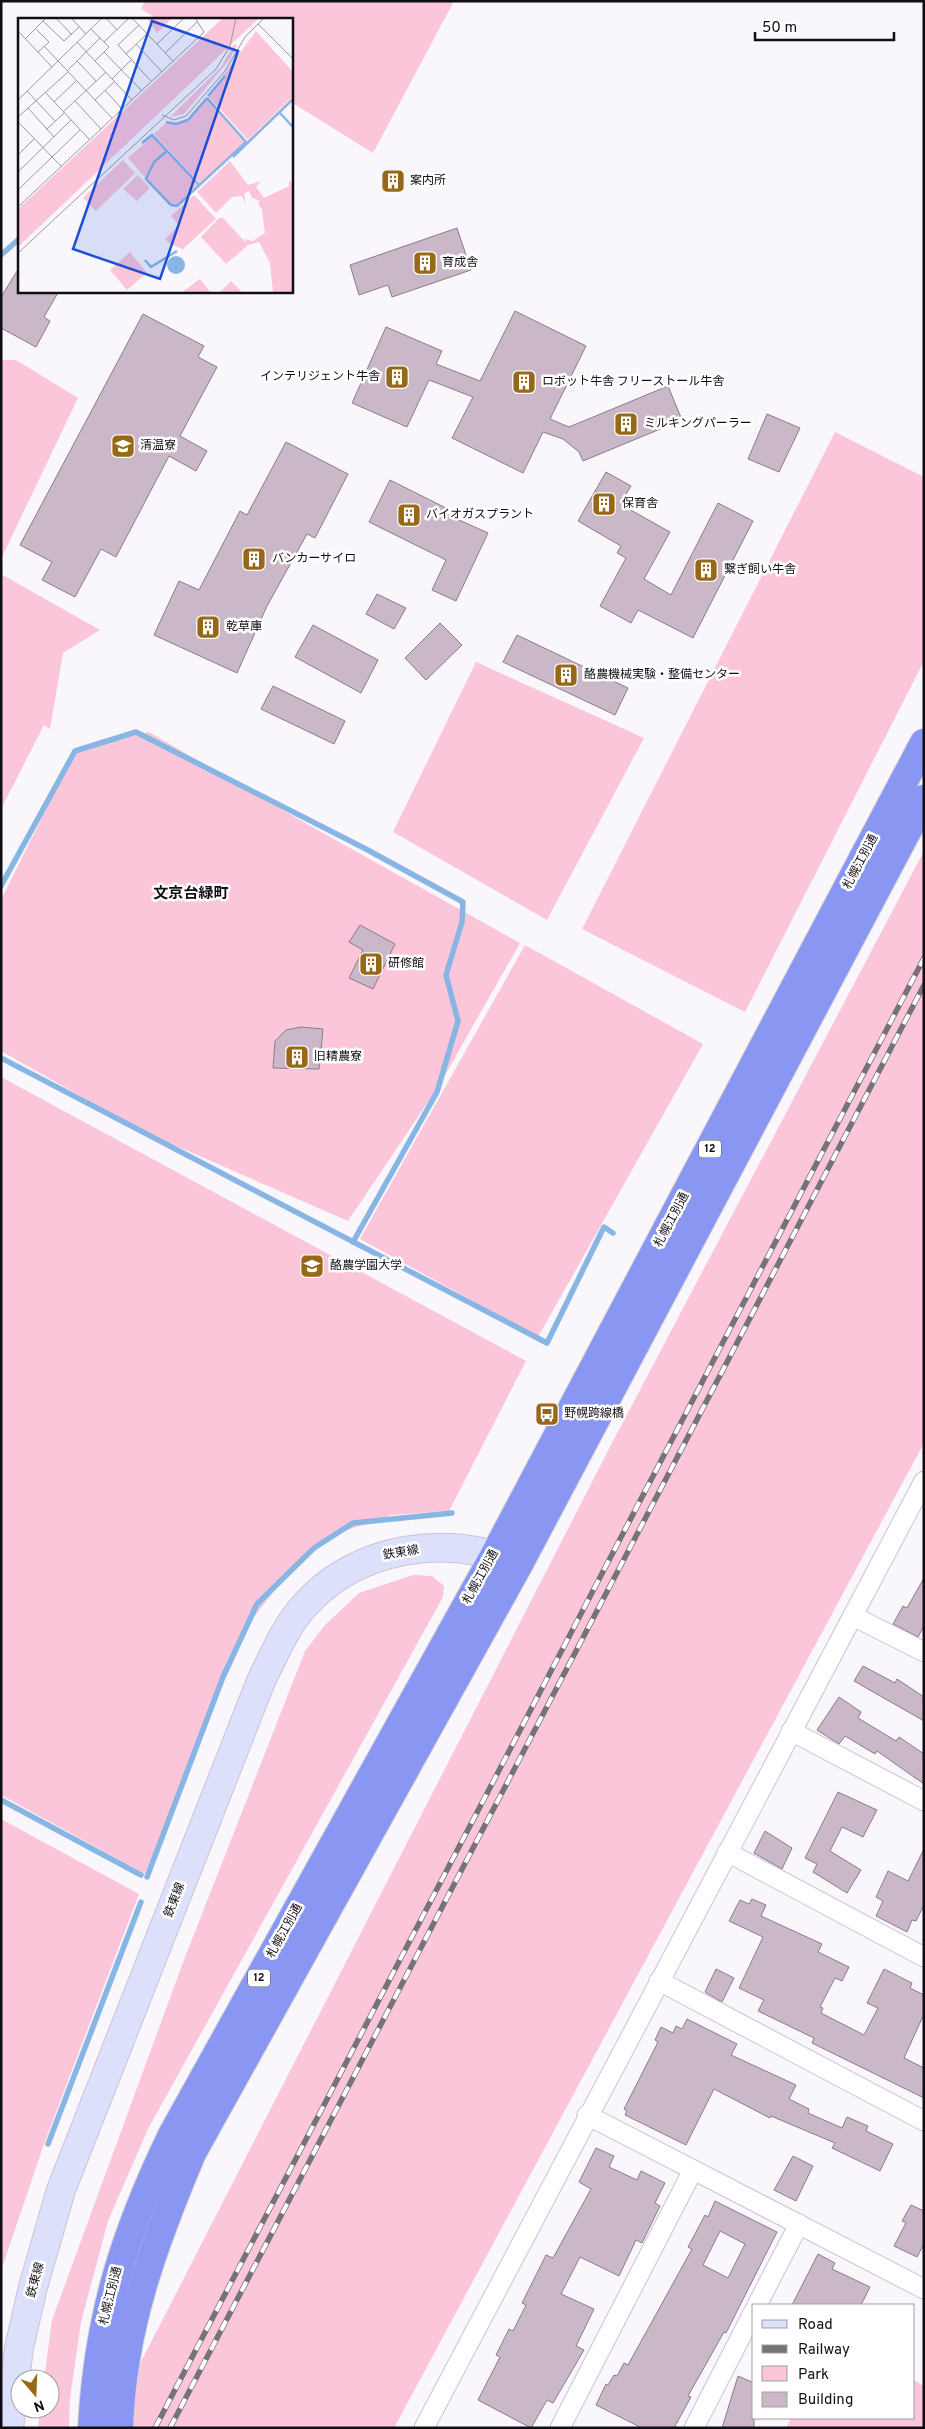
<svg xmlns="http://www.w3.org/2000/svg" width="925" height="2429" font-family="Overpass,'Noto Sans JP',sans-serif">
	<rect width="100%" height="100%" fill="#f9f7fc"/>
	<g fill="#fbc6d9">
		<path d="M145,1H454L373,153L291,102V19H157L141,9Z"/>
		<path d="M1,360H16L78,398L1,559Z"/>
		<path d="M835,432L924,477V661L745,1012L582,929Z"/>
		<path d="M1,574L100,630L63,653L50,729L44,725L1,809Z"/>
		<path d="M476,662L644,738L547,920L393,832Z"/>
		<path d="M149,732L307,824L520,943L440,1084L348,1221L142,1131L1,1051V900L75,751Z"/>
		<path d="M924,851V1443L394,2428H107L612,1443Z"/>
		<path d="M525,945L703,1044L538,1337L360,1239Z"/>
		<path d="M1,1077L526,1361L449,1511L392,1515L327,1537L291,1569L240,1635L145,1874L1,1795Z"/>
		<path d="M413,1575L432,1576L444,1586L443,1597L148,2129L108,2221L81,2322L70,2398L69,2428H38L40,2409H50V2379H44L52,2320L182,1965L305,1651L325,1625L359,1593Z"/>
		<path d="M1,1819L139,1894L45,2141L1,2271Z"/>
		<path d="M914,2380L924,2386V2428H786L791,2418H914Z"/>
	</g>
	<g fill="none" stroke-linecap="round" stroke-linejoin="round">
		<g stroke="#87b5e4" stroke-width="5.5">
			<path d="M1,255L19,239"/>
			<path d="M1,886L75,751L136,732L364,848L463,902L462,922L446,975L458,1021L437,1092L353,1242"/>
			<path d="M1,1058L547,1343L604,1227L613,1233"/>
			<path d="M1,1800L141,1875"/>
			<path d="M147,1877L223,1677L257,1604L314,1548L353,1523L452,1513"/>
			<path d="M48,2144L141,1902"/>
		</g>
	</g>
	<g fill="#cab7c8" stroke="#8d7b8b" fill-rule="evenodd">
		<path d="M457,228L471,270L392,297L388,285L359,295L350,265Z"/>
		<path d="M19,268V291H59L44,317L50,321L36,347L1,328V297Z"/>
		<path d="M515,311L586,346L550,419L569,427L668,386L682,420L583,461L579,452L563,439L543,432L523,473L452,438L473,397L429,380L407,427L352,403L386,327L442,351L436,364L480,381Z"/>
		<path d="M143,314L204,346L198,357L217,367L180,436L207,451L196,471L169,456L116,557L101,549L75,597L42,580L52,562L20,545Z"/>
		<path d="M767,414L800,428L779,472L748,459Z"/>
		<path d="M286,442L348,474L315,538L307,534L267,606L237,673L154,635L179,581L199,590L240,511L247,515Z"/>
		<path d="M606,472L631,486L620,504L670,532L644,579L671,595L718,503L753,521L693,638L638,610L631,623L600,606L626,558L617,553L621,546L578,521Z"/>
		<path d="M390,480L448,509L446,514L488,533L456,601L432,590L446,560L369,522Z"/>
		<path d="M377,594L406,608L394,629L366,614Z"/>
		<path d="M440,623L462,645L426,680L405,658Z"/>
		<path d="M313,625L378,660L361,693L295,657Z"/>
		<path d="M517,635L628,688L615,715L503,662Z"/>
		<path d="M273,686L345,721L334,744L261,709Z"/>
		<path d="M360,925L395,944L373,989L349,978L363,950L349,942Z"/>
		<path d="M301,1027L323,1029L319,1069L273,1068L275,1041L286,1030Z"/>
		<path d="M924,1578V1626L918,1637L893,1624L903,1606L907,1608Z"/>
		<path d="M863,1666L895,1683L897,1679L924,1697V1721L854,1681Z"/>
		<path d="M839,1697L861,1712L858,1718L896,1741L899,1737L924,1754V1784L877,1751L875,1754L845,1736L839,1744L817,1730Z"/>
		<path d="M838,1792L877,1810L863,1837L842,1827L830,1851L861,1870L847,1893L813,1872L817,1864L805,1858Z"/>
		<path d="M765,1831L792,1848L782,1869L754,1853Z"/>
		<path d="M924,1849V1905L916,1921L912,1920L907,1932L876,1916L883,1901L876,1897L888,1871L908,1881Z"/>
		<path d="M752,1899L766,1905L761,1916L822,1944L818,1952L849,1967L842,1981L835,1978L820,2007L823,2008L821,2013L864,2035L878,2008L867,2003L884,1969L912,1983L910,1988L924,1995V2014L904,2058L924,2068V2098L812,2043L814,2038L758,2011L764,2000L739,1988L763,1937L729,1921L740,1900L749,1904Z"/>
		<path d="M716,1969L734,1978L722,2002L705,1992Z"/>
		<path d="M687,2019L737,2044L731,2055L796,2085L789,2099L809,2109L808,2113L842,2128L847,2117L868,2126L866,2131L893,2144L880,2171L832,2148L835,2143L771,2116L770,2118L714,2089L686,2145L625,2115L627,2111L624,2109L658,2042L655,2040L661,2027L673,2033L676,2026L682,2029Z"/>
		<path d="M596,2148L614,2156L609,2167L637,2180L641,2171L665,2183L655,2203L660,2206L642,2243L636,2240L619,2276L580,2257L561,2294L594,2309L576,2346L584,2350L553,2403L547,2400L531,2428L478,2400L500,2357L496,2355L509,2329L513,2331L526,2305L522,2303L546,2255L553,2258L591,2189L579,2182Z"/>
		<path d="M793,2156L813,2166L796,2201L774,2190Z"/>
		<path d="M715,2201L777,2232L726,2333L724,2332L688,2396L691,2397L674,2428H642L596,2405L606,2384L608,2385L614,2375L617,2376L624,2363L628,2365L692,2249L688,2247L705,2215L708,2217ZM720,2231L745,2244L728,2278L703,2265Z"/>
		<path d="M911,2205L924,2211V2244L917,2257L894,2246L906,2223L902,2221Z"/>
		<path d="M818,2254L835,2263L832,2269L870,2287L861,2305H792Z"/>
		<path d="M738,2376L754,2383V2428H722Z"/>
	</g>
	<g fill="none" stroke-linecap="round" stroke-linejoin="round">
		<g stroke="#cac2d8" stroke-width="21">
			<g id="street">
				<path d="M853,1616L924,1652"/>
				<path d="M791,1731L924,1801"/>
				<path d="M727,1852L924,1957"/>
				<path d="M659,1981L924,2121"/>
				<path d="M587,2115L924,2289"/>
				<path d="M757,2305L799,2224"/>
				<path d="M424,2428L924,1481"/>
				<path d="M560,2428L693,2170"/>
				<path d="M694,2428L754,2311"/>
			</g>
		</g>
		<g stroke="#cac2d8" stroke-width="30">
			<path id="secondary" d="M9,2428L19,2348L33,2287L61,2190L261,1681C274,1655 285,1627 305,1605C357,1547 446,1533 516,1563"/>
		</g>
		<g stroke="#d4d3d5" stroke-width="30">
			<g id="highway">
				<path d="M92,2428C98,2317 124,2234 172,2135L495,1554L924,743"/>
				<path d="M119,2428C122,2329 154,2243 192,2153L519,1564L924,799"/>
			</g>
		</g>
		<use href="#street" stroke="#fff" stroke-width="19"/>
		<use href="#secondary" stroke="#dce0fb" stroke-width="28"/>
		<use href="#highway" stroke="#8997f3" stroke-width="28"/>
		<g stroke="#757278" stroke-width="5.5">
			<g id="rail">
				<path d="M155,2428L924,958"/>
				<path d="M170,2428L924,985"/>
			</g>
		</g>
		<use href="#rail" stroke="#fff" stroke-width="4" stroke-dasharray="11" stroke-linecap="butt"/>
	</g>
	<defs>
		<g id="building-square" transform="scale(1.25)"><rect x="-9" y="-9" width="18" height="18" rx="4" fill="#976817" stroke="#fff"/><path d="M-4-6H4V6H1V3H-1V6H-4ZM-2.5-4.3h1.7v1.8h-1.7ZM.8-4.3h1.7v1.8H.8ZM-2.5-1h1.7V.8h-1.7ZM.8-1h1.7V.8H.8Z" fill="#fff"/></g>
		<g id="university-square" transform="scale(1.25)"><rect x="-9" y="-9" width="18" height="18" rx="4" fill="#976817" stroke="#fff"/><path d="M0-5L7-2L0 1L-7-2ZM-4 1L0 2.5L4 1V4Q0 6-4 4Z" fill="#fff"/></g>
		<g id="bus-square" transform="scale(1.25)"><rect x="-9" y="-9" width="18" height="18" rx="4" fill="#976817" stroke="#fff"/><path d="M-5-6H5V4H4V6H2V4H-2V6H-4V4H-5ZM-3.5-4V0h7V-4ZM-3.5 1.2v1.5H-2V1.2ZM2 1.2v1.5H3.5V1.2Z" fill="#fff"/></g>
	</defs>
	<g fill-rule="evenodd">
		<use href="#building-square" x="393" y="181"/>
		<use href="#building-square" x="425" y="263"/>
		<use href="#building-square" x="397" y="377"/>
		<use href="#building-square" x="524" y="382"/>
		<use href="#building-square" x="626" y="424"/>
		<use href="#university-square" x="123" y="446"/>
		<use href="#building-square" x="604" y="504"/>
		<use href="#building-square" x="409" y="515"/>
		<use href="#building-square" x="254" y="559"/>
		<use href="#building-square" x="706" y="570"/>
		<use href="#building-square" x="208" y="627"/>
		<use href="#building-square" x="566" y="675"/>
		<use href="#building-square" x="371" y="964"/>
		<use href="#building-square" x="297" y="1057"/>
		<use href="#university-square" x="312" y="1266"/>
		<use href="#bus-square" x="547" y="1414"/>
	</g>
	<g text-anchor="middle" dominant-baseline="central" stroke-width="5" stroke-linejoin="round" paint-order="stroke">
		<g fill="#fff" stroke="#58565a" stroke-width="1">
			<rect x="699" y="1140.5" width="22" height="17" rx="4"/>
			<rect x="248" y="1969.5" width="22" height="17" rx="4"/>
		</g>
		<g font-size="11" font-weight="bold" fill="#100d14">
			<text x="710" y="1149">12</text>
			<text x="259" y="1978">12</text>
		</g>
		<g font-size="12" fill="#100d14" stroke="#fff" text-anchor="start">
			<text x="410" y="181">案内所</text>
			<text x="442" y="263">育成舎</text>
			<text x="380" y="377" text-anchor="end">インテリジェント牛舎</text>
			<text x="542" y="382">ロボット牛舎 フリーストール牛舎</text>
			<text x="644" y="424">ミルキングパーラー</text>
			<text x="140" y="446">清温寮</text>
			<text x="622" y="504">保育舎</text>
			<text x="426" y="515">バイオガスプラント</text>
			<text x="272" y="559">バンカーサイロ</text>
			<text x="724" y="570">繋ぎ飼い牛舎</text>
			<text x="226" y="627">乾草庫</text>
			<text x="584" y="675">酪農機械実験・整備センター</text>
			<text x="388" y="964">研修館</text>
			<text x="314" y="1057">旧精農寮</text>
			<text x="330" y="1266">酪農学園大学</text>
			<text x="564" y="1414">野幌跨線橋</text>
		</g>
		<g font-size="12" fill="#100d14" stroke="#fff">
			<text transform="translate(861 862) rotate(-62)">札幌江別通</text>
			<text transform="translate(672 1220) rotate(-62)">札幌江別通</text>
			<text transform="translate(401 1553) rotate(-10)">鉄東線</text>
			<text transform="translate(481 1577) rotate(-61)">札幌江別通</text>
			<text transform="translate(175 1900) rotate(-69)">鉄東線</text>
			<text transform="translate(285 1931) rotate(-61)">札幌江別通</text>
			<text transform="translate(36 2280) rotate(-75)">鉄東線</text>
			<text transform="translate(111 2296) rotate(-76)">札幌江別通</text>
		</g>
		<g font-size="15" font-weight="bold" fill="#100d14" stroke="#fff">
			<text x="191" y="894">文京台緑町</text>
		</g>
	</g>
	<g transform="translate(18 18)">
		<rect width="275" height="275" fill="#f9f7fc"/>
		<path d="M129,0H154L139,15ZM205,0H241L0,229V191ZM238,13L275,54V78L230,122L190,78ZM216,26L219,27L212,41L166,96L152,99L203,49ZM189,80L228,123L182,166L136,116L149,104L161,106L172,100ZM135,118L148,133L137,143L149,135L180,167L159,188L151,187L110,140ZM105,142L117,155L78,193L65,180ZM212,143L230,167L243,163L238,169L246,180L271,168V162L275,166V275H255L252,245L241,224L230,227L208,246L183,219L201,200H205L229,226L226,221L235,223L247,215L244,192L240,185L242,183L234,180L231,173L226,176L228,186L224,178L214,179L198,195L179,174ZM120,157L132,170L119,183L105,171ZM176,177L198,201L165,231L152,226L147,221L161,207L153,198ZM112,234L129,255L109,272L92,252ZM182,261L193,275H163ZM213,263L225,275H201Z" fill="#fbc6d9"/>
		<path d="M149 247a9 9 0 1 1 18 0a9 9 0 1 1-18 0Z" fill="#87b5e4"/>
		<path fill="none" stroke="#87b5e4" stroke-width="2.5" d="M190,78L207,58M262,95L275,109M148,104L158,106L170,102L189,80M124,125L134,117L181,167M149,133L136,144L128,161L153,187L159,188L228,124L189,80M215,139L275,81M127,242L133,249L159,233"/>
		<path fill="none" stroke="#9c999f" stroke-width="1" d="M38,0L54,17M53,0L68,16M88,0L99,12M114,0L155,43M25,3L46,23L61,9M240,6L275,41M121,7L100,27L133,63M18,11L31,24L20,34M73,11L91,29L77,43M0,13L34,49M7,21L28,0M59,24L114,82M86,24L111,0M118,26L144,54M139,26L166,0M26,28L94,100M86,34L124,73M147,35L180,3M108,36L129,16M59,43L78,63M49,53L82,20M94,61L113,42M87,72L104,91M9,73L37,103M27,74L71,121M0,82L84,0M77,82L97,63M57,83L83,111M36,84L58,63M10,90L36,119M45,94L88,54M144,97L156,102L168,98L207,53L227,19L246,0M0,99L50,54M0,104L44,149M29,111L46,95M0,137L16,121M34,139L62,112M0,154L53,102M0,172L34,139M0,189L186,14L177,0M0,235L198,51L212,28L218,0"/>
		<path fill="#1d4ed8" fill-opacity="0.15" stroke="#1d4ed8" stroke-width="2.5" d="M134,3L220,33L142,261L55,231Z"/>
		<rect width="275" height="275" fill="none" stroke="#100d14" stroke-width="2.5"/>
	</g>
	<rect width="925" height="2429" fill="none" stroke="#100d14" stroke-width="5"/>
	<rect x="752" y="2304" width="162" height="115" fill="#ffffff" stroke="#9f9ea1"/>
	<rect x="762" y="2320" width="25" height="8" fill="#dce0fb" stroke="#9f9ea1"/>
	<text x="798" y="2329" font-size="15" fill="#100d14">Road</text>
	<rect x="762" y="2345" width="25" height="8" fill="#757278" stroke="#9f9ea1"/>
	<text x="798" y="2354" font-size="15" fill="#100d14">Railway</text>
	<rect x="762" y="2366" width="25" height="15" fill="#fbc6d9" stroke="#9f9ea1"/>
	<text x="798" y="2379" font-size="15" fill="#100d14">Park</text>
	<rect x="762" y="2392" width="25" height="15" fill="#cab7c8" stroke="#9f9ea1"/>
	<text x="798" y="2404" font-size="15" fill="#100d14">Building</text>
	<g transform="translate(35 2394) rotate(161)"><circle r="24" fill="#ffffff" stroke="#9f9ea1"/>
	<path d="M0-4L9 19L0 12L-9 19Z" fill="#976817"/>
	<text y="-8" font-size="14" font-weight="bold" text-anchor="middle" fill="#100d14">N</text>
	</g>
	<path d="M755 32v8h139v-8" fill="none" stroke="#100d14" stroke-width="2.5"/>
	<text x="762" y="32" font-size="15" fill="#100d14" stroke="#ffffff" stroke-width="4" paint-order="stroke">50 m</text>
</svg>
